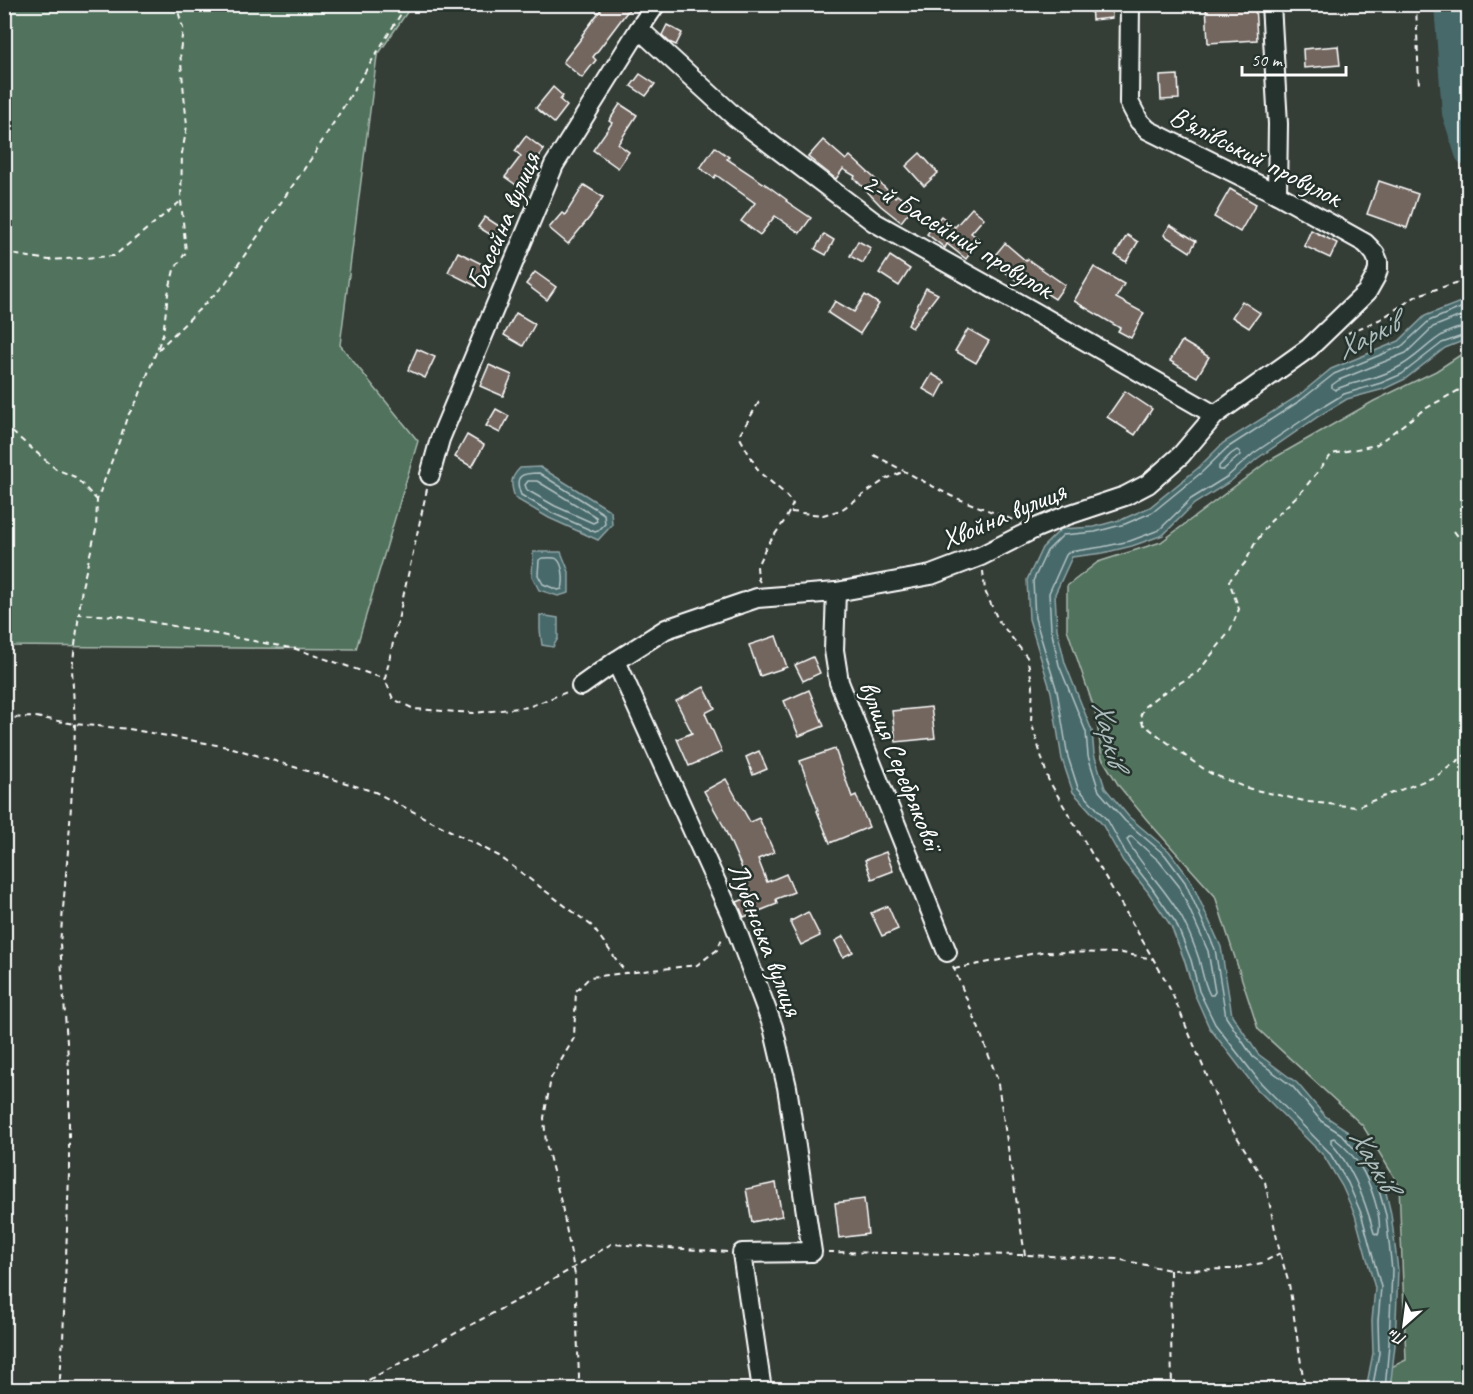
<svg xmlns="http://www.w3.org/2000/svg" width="1473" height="1394" font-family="Caveat,sans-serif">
	<rect width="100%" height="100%" fill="#353d37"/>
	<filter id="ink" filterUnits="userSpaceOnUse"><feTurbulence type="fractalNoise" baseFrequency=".0167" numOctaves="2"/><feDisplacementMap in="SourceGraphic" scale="12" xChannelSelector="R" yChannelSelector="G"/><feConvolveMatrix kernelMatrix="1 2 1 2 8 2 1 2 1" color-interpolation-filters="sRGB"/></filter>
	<g filter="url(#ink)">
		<g fill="#51725c" stroke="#a8b8ae" stroke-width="1.5">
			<path d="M5,4L412,5L377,56L340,345L418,441L356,649L5,646Z"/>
			<path d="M1468,350V1389H1379L1387,1369L1406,1360L1399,1185L1363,1126L1258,1029L1215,896L1147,820L1119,786L1102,758L1095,711L1067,629V586L1098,562L1161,542L1267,462L1374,401L1436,371Z"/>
		</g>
		<g fill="#46696b" stroke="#90a5a6" stroke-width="1.5">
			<path d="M1468,299V339L1445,348L1405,379L1384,389L1347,399L1319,416L1258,458L1231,481L1194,504L1163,535L1132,546L1103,553L1072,557L1055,594L1057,629L1065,663L1092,731L1094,754L1105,788L1129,817L1169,851L1190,879L1221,947L1232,1015L1258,1054L1297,1083L1325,1116L1345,1129L1371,1158L1384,1184L1391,1214L1398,1270L1395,1345L1390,1389H1366L1373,1353L1372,1321L1375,1288L1355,1215L1342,1186L1324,1156L1255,1087L1209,1027L1194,993L1185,962L1171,926L1148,892L1123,861L1102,824L1073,792L1062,759L1051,692L1029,619L1027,580L1042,548L1061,529L1094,527L1123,519L1150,507L1198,468L1223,443L1298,396L1331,369L1399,341L1425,316Z"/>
			<path d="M540,467L611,511L612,525L598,540L549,518L515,498C511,485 509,479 520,468Z"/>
			<path d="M533,552H561L569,572V593L558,596L539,590L532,576Z"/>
			<path d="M540,615L558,618V638L553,647L542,645L540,630Z"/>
		</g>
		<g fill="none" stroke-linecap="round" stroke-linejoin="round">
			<g stroke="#b5c3c4" stroke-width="1.5">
				<path d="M1468,313L1433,327L1406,353L1339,380L1332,385V388L1335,390C1344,385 1353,384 1362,381C1374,378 1386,374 1397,368C1422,356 1438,328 1468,327"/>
				<path d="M1237,450L1240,452V455L1223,470H1219V466L1231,454Z"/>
				<path d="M539,473L604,514L605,524L598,531L595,532L552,513L521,495C513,475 522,473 539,473Z"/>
				<path d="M528,481H537L596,517L597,521L593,523L555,506L527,490L525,485Z"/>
				<path d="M542,558C546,558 554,557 557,559C564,565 564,582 562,589L558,590L543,584L538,575L539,560Z"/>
				<path d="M1129,837H1132L1159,861L1179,886L1208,951L1215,992L1213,995H1210C1204,984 1202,971 1199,959C1195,947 1189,932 1183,920C1168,891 1143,869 1127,840Z"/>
				<path d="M1334,1138C1343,1145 1354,1157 1360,1166C1369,1180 1384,1220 1378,1235L1374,1233C1366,1203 1352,1166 1331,1143V1139Z"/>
				<path d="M1372,1390L1379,1353L1378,1321L1381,1287L1361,1213L1348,1183L1329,1152L1260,1082L1215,1024L1199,991L1191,960L1176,923L1152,888L1128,857L1108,821L1078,788L1068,757L1057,691L1035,618L1033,581L1047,551L1063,535L1095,532L1125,524L1153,512L1202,472L1227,448L1301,400L1334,374L1402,346L1429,321L1468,305"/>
				<path d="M1385,1390L1389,1344L1392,1270L1386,1215L1378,1187L1366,1162L1341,1134L1321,1121L1293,1087L1253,1057L1226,1017L1215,949L1185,882L1165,855L1125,821L1099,791L1088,756L1086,732L1059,665L1051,629L1049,593L1066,555L1069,552L1102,547L1130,541L1159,530L1191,499L1228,476L1254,453L1316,411L1344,394L1381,383L1402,374L1442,343L1468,334"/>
			</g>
			<path stroke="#46696b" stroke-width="26" d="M1447,4L1455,113L1468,153"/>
		</g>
		<g fill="#72665e" stroke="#fff" stroke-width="1.5">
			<path d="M605,4H633L593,57L596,60L582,78L563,62L583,36L582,35Z"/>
			<path d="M1091,4H1111L1112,18L1092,20Z"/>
			<path d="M1206,4H1255L1257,40L1208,43Z"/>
			<path d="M667,25L682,33L676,45L669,42L662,35Z"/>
			<path d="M1338,46L1340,65L1304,68L1303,49Z"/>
			<path d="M640,74L655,84L646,96L631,86Z"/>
			<path d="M1178,75L1179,99L1161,100L1160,76Z"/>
			<path d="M553,87L563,96L560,100L567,106L554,123L536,108Z"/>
			<path d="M620,104L637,115L618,144L629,152L618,168L593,150L612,123L609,121Z"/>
			<path d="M526,136L544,150L530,169L532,170L519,187L505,177L521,156L515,151Z"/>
			<path d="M823,140L846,160L850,156L895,197L897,195L913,207L901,222L881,206L854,178L855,176L843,169L836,179L808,157Z"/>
			<path d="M715,147L729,157L727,159L768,186L787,200L786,201L811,218L800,233L775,216L760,235L741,221L755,203L716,175L714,178L700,168Z"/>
			<path d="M920,153L938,173L924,186L906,166Z"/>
			<path d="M1379,181L1418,194L1407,228L1367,214Z"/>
			<path d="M584,185L603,197L590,217L568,244L549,228L562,213L565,215Z"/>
			<path d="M1230,189L1256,204L1240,232L1214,217Z"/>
			<path d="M972,208L984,218L971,233L980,240L966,259L947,244L945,248L927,234L941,216L955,227Z"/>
			<path d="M485,217L502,228L496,238L478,227Z"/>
			<path d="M1170,225L1196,241L1190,252L1164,235Z"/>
			<path d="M1311,230L1337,243L1330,258L1304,246Z"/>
			<path d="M824,234L834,240L826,255L815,249Z"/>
			<path d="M1127,235L1138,242L1126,262L1115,255Z"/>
			<path d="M858,241L871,248L863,263L850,256Z"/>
			<path d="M1005,243L1026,261L1027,259L1065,285L1055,299L1027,281L1023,285L990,261Z"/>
			<path d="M458,252L486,266L476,286L448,272Z"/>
			<path d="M890,256L910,269L899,286L879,273Z"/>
			<path d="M1094,267L1124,284L1116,298L1144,313L1131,338L1118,331L1120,328L1074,301Z"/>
			<path d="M535,272L556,287L547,300L526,284Z"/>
			<path d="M926,288L938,294L912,328L908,325Z"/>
			<path d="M865,295L879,304L860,334L828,313L835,301L854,312Z"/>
			<path d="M1242,301L1260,313L1249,328L1232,317Z"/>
			<path d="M516,313L535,324L523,346L504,335Z"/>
			<path d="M968,329L989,341L976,363L955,351Z"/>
			<path d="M1182,341L1209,357L1197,377L1170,361Z"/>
			<path d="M417,349L435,357L425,378L408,370Z"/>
			<path d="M489,365L512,375L503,396L480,386Z"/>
			<path d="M932,374L945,382L937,397L923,389Z"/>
			<path d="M1125,391L1152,409L1135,435L1107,417Z"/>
			<path d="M496,409L509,416L500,433L486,426Z"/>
			<path d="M467,435L484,445L472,467L455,457Z"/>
			<path d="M776,636L787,667L760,676L749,645Z"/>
			<path d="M813,657L820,673L803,681L795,665Z"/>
			<path d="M704,687L715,708L705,713L722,752L689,766L677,739L692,733L676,701Z"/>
			<path d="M809,690L824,726L799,736L784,701Z"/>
			<path d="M931,707L935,738L896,742L892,711Z"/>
			<path d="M835,749L852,797L856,795L869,827L830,843L817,811L818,810L800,761Z"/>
			<path d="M759,751L767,769L753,775L746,757Z"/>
			<path d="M726,779L750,822L759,818L774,852L758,859L767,882L786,874L794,892L776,899L777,904L744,917L737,902L747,898L742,885L748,882L723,825L704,791Z"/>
			<path d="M886,852L893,871L872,879L865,860Z"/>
			<path d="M888,906L898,929L882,936L871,913Z"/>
			<path d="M808,912L820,936L801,945L791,925V921Z"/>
			<path d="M844,936L853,952L843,957L835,941Z"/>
			<path d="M776,1183L782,1216L752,1222L746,1189Z"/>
			<path d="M864,1199L868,1234L839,1238L835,1203Z"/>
		</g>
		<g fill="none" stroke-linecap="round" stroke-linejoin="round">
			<g stroke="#fff" stroke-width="22">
				<g id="minor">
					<path d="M1271,4L1278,124L1277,194"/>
					<path d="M639,29L735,117L874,222L1033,311L1215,415"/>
					<path d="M430,475L440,439L554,165L639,29L656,4"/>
					<path d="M836,592L834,650L839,682L947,952"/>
					<path d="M616,661L731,915L773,1027L787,1087L812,1252L742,1253L762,1390"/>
					<path d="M581,686L616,661L666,629L757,598L836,592L931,575L981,556L1036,528L1065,516L1125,496L1148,484L1181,455L1215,415L1309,348L1367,292L1376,276L1378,269V261L1375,254L1370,248L1365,243L1277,194L1148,130L1139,121L1129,102L1130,4"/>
				</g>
			</g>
			<g stroke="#fff" stroke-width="2" stroke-dasharray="6 4.5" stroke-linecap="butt">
				<path d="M174,4L178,11L183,28L180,52L187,126L182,153L181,201L186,252L174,270L168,294L163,334L138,399L127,417L120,439L97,500L96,530L82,587L79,614L120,616L296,649L385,679"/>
				<path d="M1416,4L1419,87"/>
				<path d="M4,253L49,260L114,256L181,201"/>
				<path d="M1348,333L1381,319L1418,295L1468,279"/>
				<path d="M158,350L224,285L313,156L407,4"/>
				<path d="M1468,385L1423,410L1376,445L1332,454L1303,490L1269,523L1254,545L1245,563L1229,581L1239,609L1230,631L1198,672L1158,696L1144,707L1140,717L1143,724L1188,758L1210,773L1247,788L1309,802L1356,807L1437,776L1468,753"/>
				<path d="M759,402L739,436L759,472L783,492L793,504L785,520L766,547L757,566L758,579L760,582"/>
				<path d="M4,425L56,469L75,477L97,500"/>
				<path d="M874,455L951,496L1016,521"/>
				<path d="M427,489L385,679L393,699L414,709L474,713L528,707L567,692"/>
				<path d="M791,512L823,515L841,510L886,479L905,471"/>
				<path d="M1454,531L1468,550"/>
				<path d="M983,571L985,591L998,620L1027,657L1033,686L1031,721L1048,779L1169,986L1224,1116L1265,1182L1280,1253L1289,1284L1305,1390"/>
				<path d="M4,718L36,717L75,724L129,729L233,748L375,792L499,856L592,926L626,973"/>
				<path d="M953,966L979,1029L997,1078L1025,1255"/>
				<path d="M954,969L1041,952L1122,953L1153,959"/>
				<path d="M828,1252L1025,1255L1117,1259L1170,1270L1232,1269L1262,1263L1280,1253"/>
				<path d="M1170,1270L1172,1390"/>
				<path d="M59,1390L63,1340L69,1174V1071L60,944L69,839L74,755L75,724L72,669L79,614"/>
				<path d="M350,1390L521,1298L573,1268L611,1244L727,1252"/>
				<path d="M578,1390L579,1377L575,1275L562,1206L546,1144L544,1118L551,1078L574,1038L576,991L590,977L697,965L717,950L723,936"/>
			</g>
			<use href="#minor" stroke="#26332d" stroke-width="18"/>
		</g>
	</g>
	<g text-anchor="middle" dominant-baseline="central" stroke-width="5" stroke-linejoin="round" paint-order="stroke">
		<g font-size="28" fill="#fff" stroke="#26332d">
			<text transform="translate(1256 156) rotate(27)">В'ялівський провулок</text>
			<text transform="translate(503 221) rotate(-67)">Басейна вулиця</text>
			<text transform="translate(958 235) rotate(31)">2-й Басейний провулок</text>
			<text transform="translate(1003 515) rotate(-23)">Хвойна вулиця</text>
			<text transform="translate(901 765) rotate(68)">вулиця Серебрякової</text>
			<text transform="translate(766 939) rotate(69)">Лубeнська вулиця</text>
		</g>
		<g font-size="30" font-style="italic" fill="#acbcbc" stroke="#26332d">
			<text transform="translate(1367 336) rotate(-27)">Харків</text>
			<text transform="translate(1110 733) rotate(76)">Харків</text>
			<text transform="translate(1374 1159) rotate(60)">Харків</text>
		</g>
	</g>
	<rect width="1473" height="1394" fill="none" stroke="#26332d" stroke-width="24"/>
	<rect x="12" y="12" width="1449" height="1370" fill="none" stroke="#fff" stroke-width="2" filter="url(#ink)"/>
	<g transform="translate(1404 1325) rotate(208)" stroke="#26332d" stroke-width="4.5" paint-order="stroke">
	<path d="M0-4.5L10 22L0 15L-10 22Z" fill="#ffffff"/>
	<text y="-9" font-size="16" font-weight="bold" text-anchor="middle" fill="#ffffff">Пн</text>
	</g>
	<path d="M1242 66v9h104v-9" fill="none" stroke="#ffffff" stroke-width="3"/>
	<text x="1251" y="66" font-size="18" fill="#ffffff" stroke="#26332d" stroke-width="4.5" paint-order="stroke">50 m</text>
</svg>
